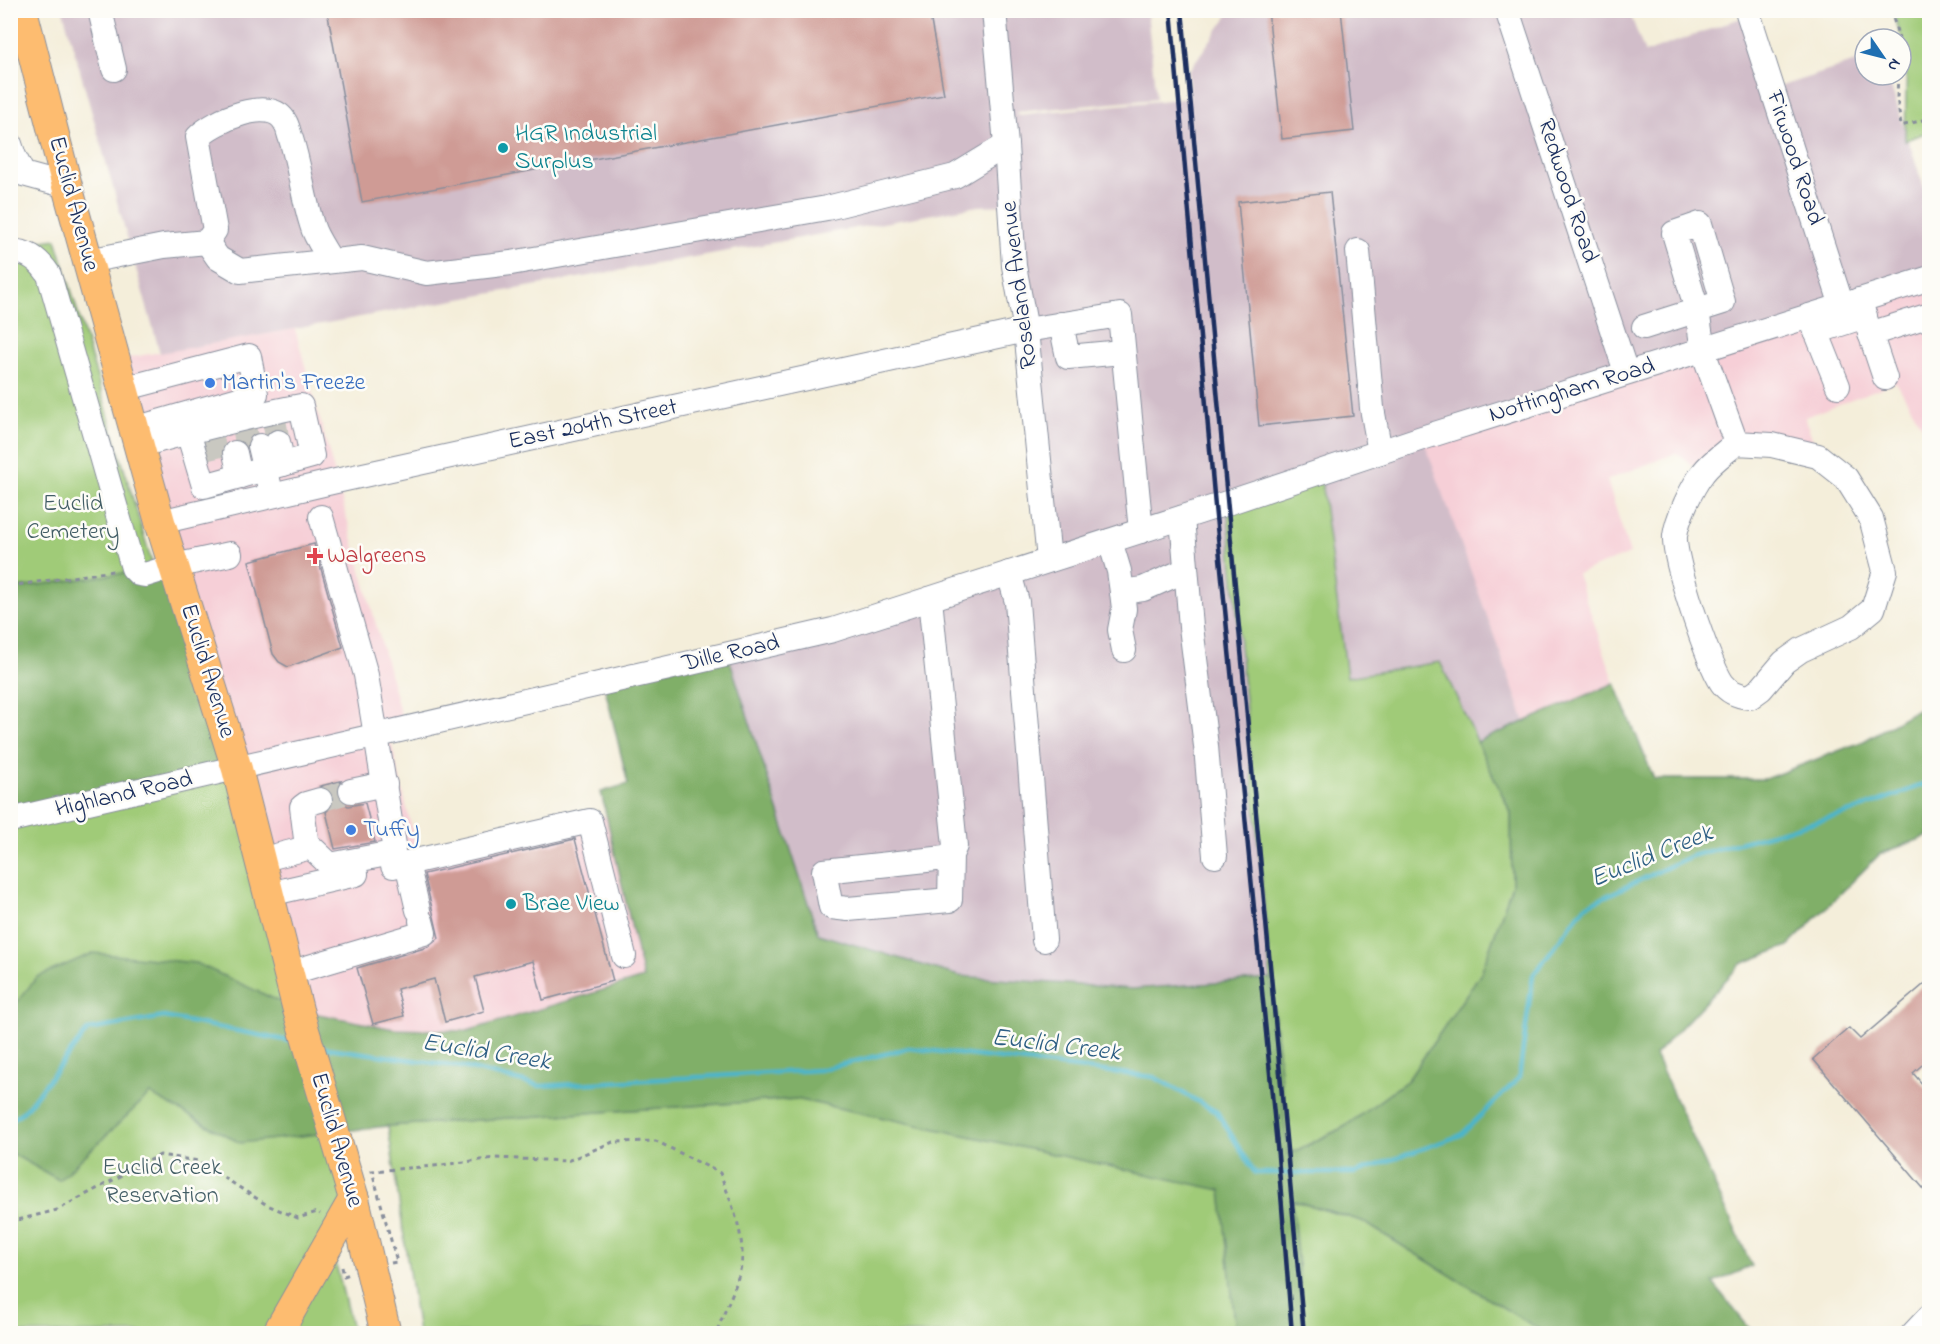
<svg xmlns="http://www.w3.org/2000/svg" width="1940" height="1344" font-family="'Indie Flower',sans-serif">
	<rect width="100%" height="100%" fill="#fdfcf7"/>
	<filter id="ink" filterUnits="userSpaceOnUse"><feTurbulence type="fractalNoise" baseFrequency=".0167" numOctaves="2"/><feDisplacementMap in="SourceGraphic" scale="12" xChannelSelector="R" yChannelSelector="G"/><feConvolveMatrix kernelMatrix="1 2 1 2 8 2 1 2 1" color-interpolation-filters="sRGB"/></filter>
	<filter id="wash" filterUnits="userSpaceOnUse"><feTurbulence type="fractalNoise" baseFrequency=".008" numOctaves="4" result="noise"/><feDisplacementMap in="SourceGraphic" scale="24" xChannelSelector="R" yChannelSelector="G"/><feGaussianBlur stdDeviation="1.35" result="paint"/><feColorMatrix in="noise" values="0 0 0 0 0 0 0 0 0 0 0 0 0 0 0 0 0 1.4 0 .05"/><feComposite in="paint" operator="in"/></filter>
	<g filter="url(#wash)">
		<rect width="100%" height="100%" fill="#f4eeda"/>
		<g fill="#f6cfd7">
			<path d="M1929,278V438L1896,382L1805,417L1818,456L1736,443L1703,473L1676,453L1607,480L1630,554L1577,574L1615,683L1525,722L1422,438Z"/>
			<path d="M295,329L405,730L389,734L419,859L606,816L643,978L467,1031L394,1029L298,1010L115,360Z"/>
		</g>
		<path fill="#d1bdc9" d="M63,11H1147L1156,99L1017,112V115L1190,98L1188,72L1231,11H1629L1645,53L1749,15L1772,89L1865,59V75H1887L1929,203V278L1423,438L1525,722L1477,742L1440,662L1347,677L1320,473L1228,503L1271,979L1132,989L959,976L818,934L728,655L1049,560L1010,205L978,206L160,353Z"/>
		<g fill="#a0cb78" stroke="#5e7d6b" stroke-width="1.5">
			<path d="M1892,11H1929V131L1905,141L1907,52Z"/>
			<path d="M56,239L154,570L176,567L298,1010L276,1000L306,1135L334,1132L354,1199L330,1240L353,1333H11L10,246Z"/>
			<path d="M1320,472L1347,677L1440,662L1511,813L1512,885L1481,973L1408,1080L1344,1127L1287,1155L1227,503Z"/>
			<path d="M796,1099L1222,1190L1235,1323L1230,1334L418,1333L388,1126Z"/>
			<path d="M1291,1200L1362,1221L1545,1333H1304Z"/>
		</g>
		<g fill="#80af68" stroke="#4e6f63" stroke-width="1.5">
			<path d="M174,566L237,769L11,820L10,589Z"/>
			<path d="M728,655L818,934L959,976L1132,989L1271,979L1288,1155L1344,1127L1408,1080L1481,973L1512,885L1511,813L1477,742L1615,683L1654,779H1765L1864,741L1929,702V836L1880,854L1788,946L1741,964L1655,1055L1752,1266L1713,1283L1753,1333H1545L1362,1221L1292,1200L1304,1333H1230L1235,1323L1221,1190L796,1099L388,1126L240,1143L150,1094L59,1180L11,1153L10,1011L37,977L93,953L196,963L298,1010L394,1029L467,1031L643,978L601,792L628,784L604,684Z"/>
		</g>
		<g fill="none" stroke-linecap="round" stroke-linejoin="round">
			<g stroke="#4cb5ca" stroke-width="4.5">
				<path d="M321,1047L463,1067L540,1086L819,1070L909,1048L1154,1077L1217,1112L1255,1173H1355L1461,1135L1519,1078L1533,975L1585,906L1691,856L1851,812L1930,782"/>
				<path d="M10,1120L24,1111L88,1030L164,1017L295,1042"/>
			</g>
		</g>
		<g id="blocks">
			<g fill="#cf9b95">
				<path d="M327,10H929L944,94L362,202Z"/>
				<path d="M1268,10H1341L1354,131L1282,139Z"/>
				<path d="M1330,192L1353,416L1259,426L1238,202Z"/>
				<path d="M314,544L343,647L288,667L279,662L273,654L249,561Z"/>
				<path d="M341,781L338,786L337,793L341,801L348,806L365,803L375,842L335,849L326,812L334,804V797L329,789L320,786Z"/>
				<path d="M575,839L613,981L543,1000L533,961L475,977L484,1011L445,1022L434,979L397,989L404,1016L373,1024L357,968L428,947L439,938L424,874Z"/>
				<path d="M1929,980V1059L1913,1073L1929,1092V1195L1813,1059L1849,1028L1860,1039Z"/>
			</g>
		</g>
	</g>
	<g filter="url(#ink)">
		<use href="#blocks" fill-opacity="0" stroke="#888e9c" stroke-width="1.5"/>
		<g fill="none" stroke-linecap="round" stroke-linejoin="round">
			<g stroke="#c9c8c1" stroke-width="24" stroke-dasharray="24 12" stroke-linecap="butt">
				<path d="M274,420L278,442"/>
				<path d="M244,426L248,449"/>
				<path d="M211,435L217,460"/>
				<path d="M320,800L351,791"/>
			</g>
			<g stroke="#888e9c" stroke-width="26">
				<g id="minor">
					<path d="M100,10L114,69"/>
					<path d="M994,10L1006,145L1014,266L1026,330L1049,560"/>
					<path d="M1507,10L1626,372"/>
					<path d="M1747,10L1842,306"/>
					<path d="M10,144L14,156L23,174L67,186"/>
					<path d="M207,242L215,230L198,137C213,121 271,95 285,122C288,127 289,134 291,139C300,167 303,197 312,225C315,237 325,250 331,261"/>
					<path d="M1358,251L1372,408L1380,452"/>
					<path d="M10,252C28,250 40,261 49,275L133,568L139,574L145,575L174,566L230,554"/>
					<path d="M88,261L164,246L207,242L218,258L240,271L362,258L427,273L511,263L827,208L955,176L1006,145"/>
					<path d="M1859,300L1885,378"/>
					<path d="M1810,316L1838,386"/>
					<path d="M1061,324L1068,357L1122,352"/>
					<path d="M1644,327L1723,302L1700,224L1674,233L1697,310L1703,351L1736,443C1726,452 1711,462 1703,473C1692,487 1677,519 1675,536C1673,560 1708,662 1722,683C1729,693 1739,696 1750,697L1761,689L1784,662L1801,650L1851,627L1873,609L1885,571L1871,518L1846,478L1818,456L1772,445L1736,443"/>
					<path d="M1816,332L1865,316"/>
					<path d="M1870,334L1930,315"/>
					<path d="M123,389L249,356L256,394L134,429"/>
					<path d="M278,442L283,464"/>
					<path d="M140,445C193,431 247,416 301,406L312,456L204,486L188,432"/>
					<path d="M260,446L269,484"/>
					<path d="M235,453L240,476"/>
					<path d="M1182,518L1191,627L1206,746L1215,856"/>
					<path d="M160,522L336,481L1026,330L1120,315L1141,531"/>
					<path d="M1110,541L1119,571L1122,592L1143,589L1186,570"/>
					<path d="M1009,573L1017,602L1044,940"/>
					<path d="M1122,592L1124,609L1120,630L1124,650"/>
					<path d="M930,599L955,846L951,855L945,858L824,871L831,907L848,909L950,900L951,855"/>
					<path d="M351,791L385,784"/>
					<path d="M10,820L833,630L1227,503L1422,438L1930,278"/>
					<path d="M307,847L302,807L306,804L320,800"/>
					<path d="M260,860L311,847L330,865L387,854L392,851L394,845L366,675L321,517"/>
					<path d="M407,863L590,821L624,956"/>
					<path d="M393,866L407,863L418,910"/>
					<path d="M269,894L356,874"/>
					<path d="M289,973L424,933L421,921"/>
					<path d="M1913,1334L1930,1316"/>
				</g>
			</g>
			<g stroke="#888e9c" stroke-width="32">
				<g id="major">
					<path d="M22,10L67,186L160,522L237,769L298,1010L354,1199L386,1334"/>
					<path d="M277,1334L354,1199"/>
				</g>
			</g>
			<g stroke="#888e9c" stroke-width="3" stroke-dasharray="4.5 4.5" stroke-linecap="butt">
				<path d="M1891,10L1899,39"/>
				<path d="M1898,75L1897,97L1901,126L1930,118"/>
				<path d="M10,586L113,571"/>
				<path d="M10,1222L57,1210L160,1155L198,1161L267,1205L298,1218L317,1212L320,1214"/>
				<path d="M391,1263L397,1262L372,1171L434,1166L495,1158L567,1161L613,1142L656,1141L720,1173C730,1200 743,1228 742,1258C741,1279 723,1313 716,1334"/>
				<path d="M342,1267L344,1276L350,1274"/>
			</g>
			<use href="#minor" stroke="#fff" stroke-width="24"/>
			<use href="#major" stroke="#fdbc70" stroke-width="30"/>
			<g stroke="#1b2f5e" stroke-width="4.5">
				<path d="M1171,10L1215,506L1278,1156L1292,1334"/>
				<path d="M1182,10L1304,1334"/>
			</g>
		</g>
	</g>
	<g fill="#0f9aa8" stroke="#fdfcf7" stroke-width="2">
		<circle cx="503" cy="148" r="6"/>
		<circle cx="511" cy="904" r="6"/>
	</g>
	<g fill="#3f7fe0" stroke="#fdfcf7" stroke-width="2">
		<circle cx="210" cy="383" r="6"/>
		<circle cx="351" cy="830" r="6"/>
	</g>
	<path fill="#e0444e" stroke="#fdfcf7" stroke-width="2" d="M312 547h6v6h6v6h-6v6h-6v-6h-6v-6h6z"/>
	<g text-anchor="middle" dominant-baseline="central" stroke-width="5" stroke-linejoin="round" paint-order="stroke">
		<g font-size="24" fill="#0d838f" stroke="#fdfcf7" text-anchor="start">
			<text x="515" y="134">HGR Industrial<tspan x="515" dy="28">Surplus</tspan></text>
			<text x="523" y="904">Brae View</text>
		</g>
		<g font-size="24" fill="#1b2f5e" stroke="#fdfcf7">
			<text transform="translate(1794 158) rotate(72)">Firwood Road</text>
			<text transform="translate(1567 191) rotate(72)">Redwood Road</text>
			<text transform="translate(73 204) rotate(75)">Euclid Avenue</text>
			<text transform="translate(1020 285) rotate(-97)">Roseland Avenue</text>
			<text transform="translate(1572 391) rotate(-17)">Nottingham Road</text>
			<text transform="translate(593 425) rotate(-12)">East 204th Street</text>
			<text transform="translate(731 654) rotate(-13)">Dille Road</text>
			<text transform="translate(207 671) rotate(73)">Euclid Avenue</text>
			<text transform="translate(124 795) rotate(-13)">Highland Road</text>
			<text transform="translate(336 1140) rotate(74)">Euclid Avenue</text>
		</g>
		<g font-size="24" fill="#366cbe" stroke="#fdfcf7" text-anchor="start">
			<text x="222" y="383">Martin's Freeze</text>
			<text x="363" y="830">Tuffy</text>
		</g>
		<g font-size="24" fill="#435e66" stroke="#fdfcf7">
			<text x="73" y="504">Euclid<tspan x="73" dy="28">Cemetery</tspan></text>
			<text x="162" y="1168">Euclid Creek<tspan x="162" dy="28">Reservation</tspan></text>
		</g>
		<g font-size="24" fill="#be3a42" stroke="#fdfcf7" text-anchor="start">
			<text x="327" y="556">Walgreens</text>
		</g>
		<g font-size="26" font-style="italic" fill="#2c5e84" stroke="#fdfcf7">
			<text transform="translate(1652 857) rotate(-22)">Euclid Creek</text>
			<text transform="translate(1056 1046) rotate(7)">Euclid Creek</text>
			<text transform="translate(486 1053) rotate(9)">Euclid Creek</text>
		</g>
	</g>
	<rect width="1940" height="1344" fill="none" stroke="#fdfcf7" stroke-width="36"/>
	<g transform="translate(1883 57) rotate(125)"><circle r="28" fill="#fdfcf7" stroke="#a3aaba" stroke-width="1.5"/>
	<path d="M0-4.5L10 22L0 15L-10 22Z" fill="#1f6fb2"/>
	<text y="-9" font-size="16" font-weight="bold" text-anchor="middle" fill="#1b2f5e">N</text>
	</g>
</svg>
